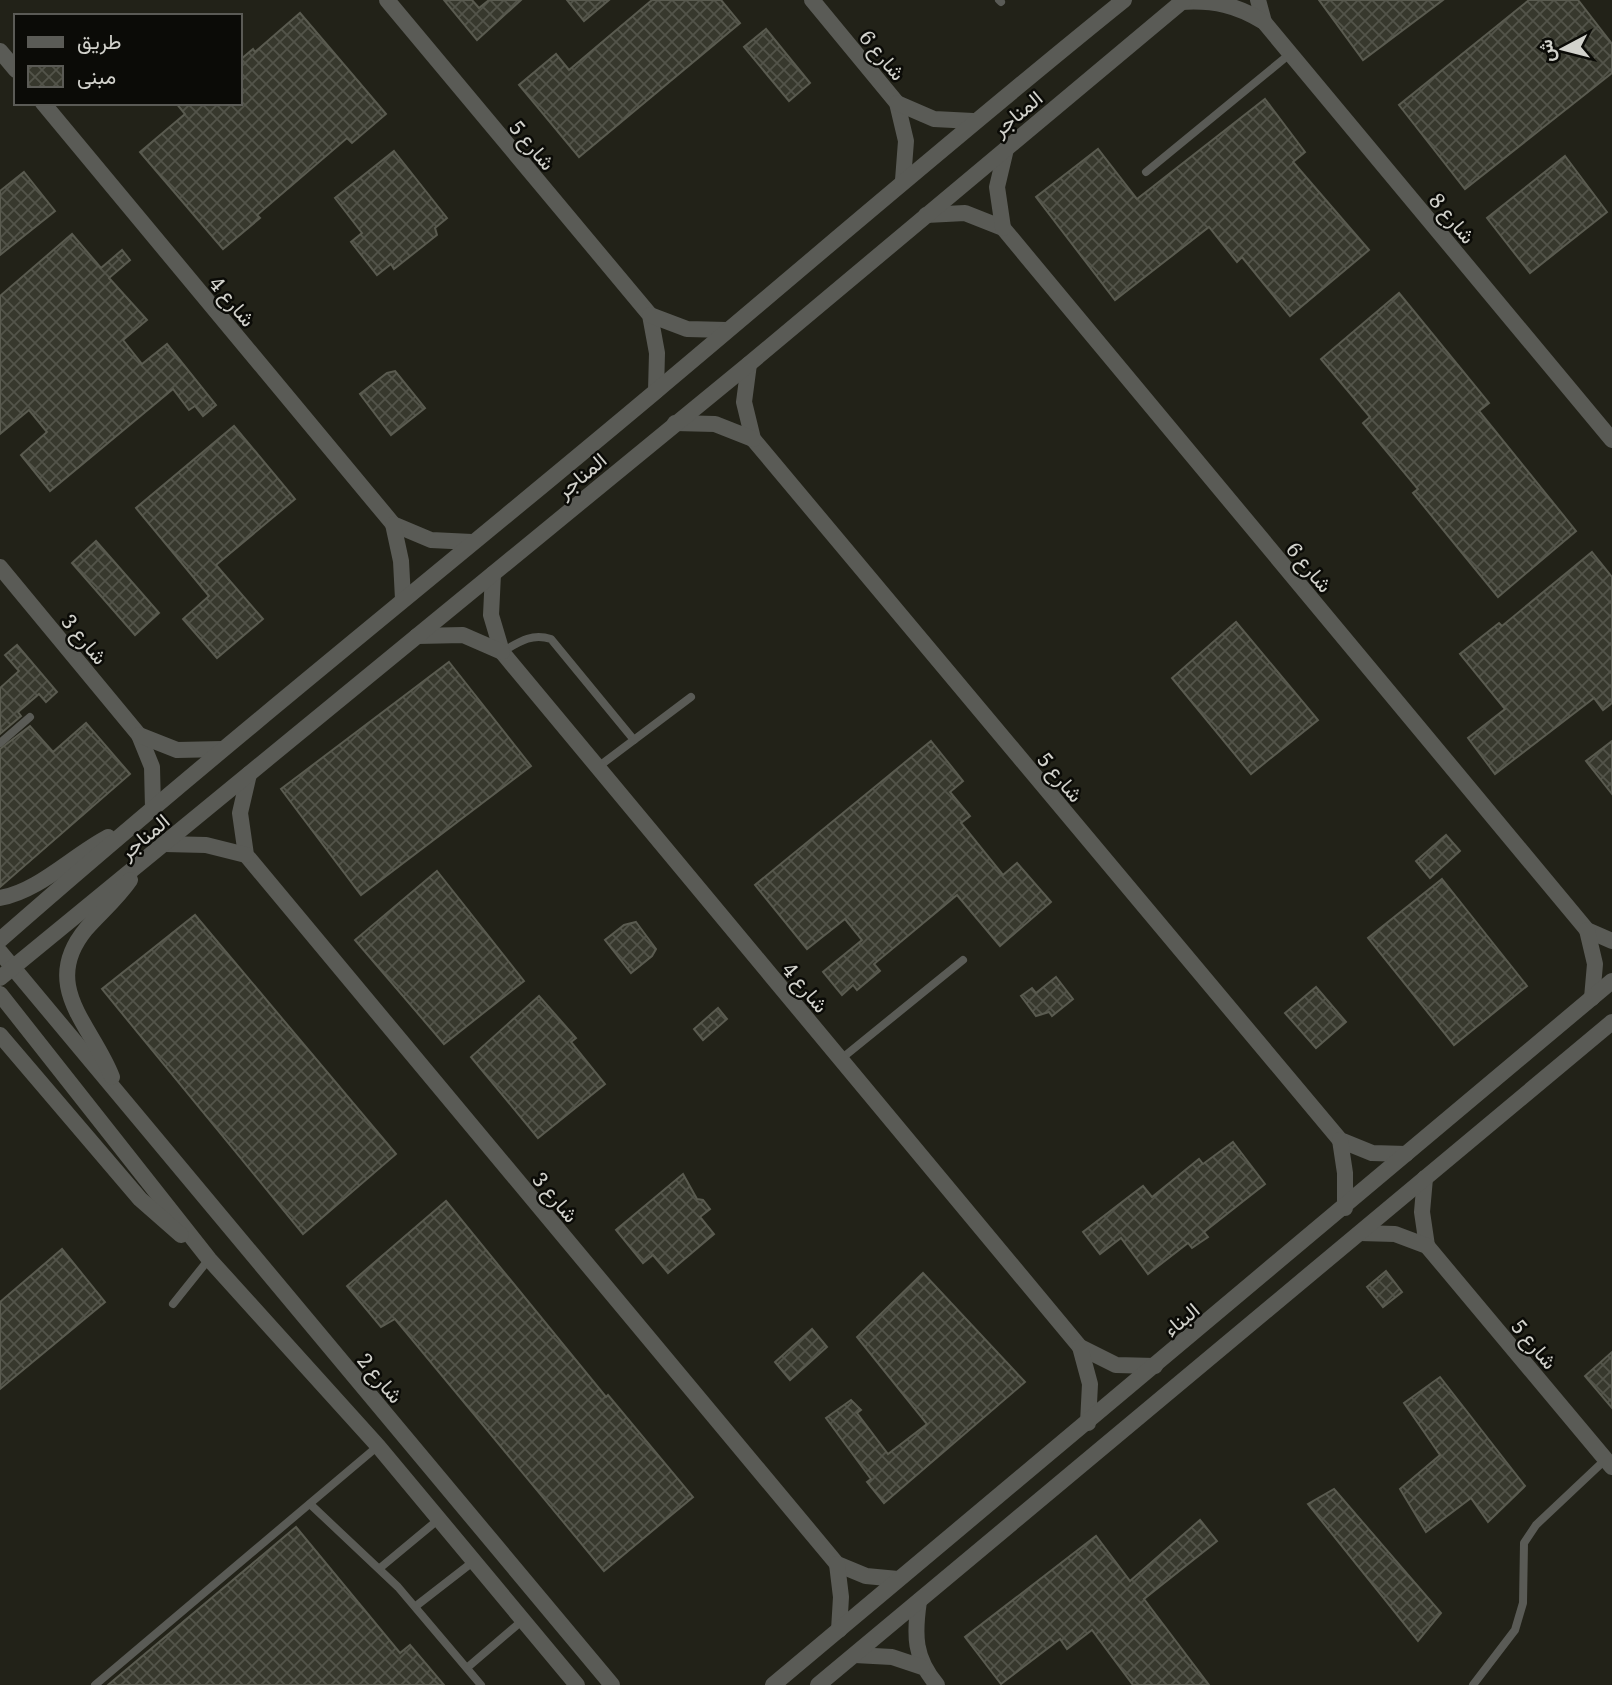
<svg xmlns="http://www.w3.org/2000/svg" width="1612" height="1685" font-family="Literata,Vazirmatn,serif">
	<defs>
		<pattern id="building-cross-hatch" width="8" height="8" patternUnits="userSpaceOnUse" patternTransform="scale(1.75)"><rect width="8" height="8" fill="#37382d"/><path d="M0 0l8 8M0 8l8-8" fill="none" stroke="#53544a"/></pattern>
	</defs>
	<rect width="100%" height="100%" fill="#222218"/>
	<g fill="url(#building-cross-hatch)" stroke="#5a5b50" stroke-width="2">
		<path d="M444,0H472L479,8L489,0H521L477,40Z"/>
		<path d="M567,0H609L584,21Z"/>
		<path d="M652,0H721L740,23L579,157L519,85L556,54L569,70Z"/>
		<path d="M1319,0H1443L1363,60Z"/>
		<path d="M1529,0H1578L1612,44V73L1465,189L1399,105Z"/>
		<path d="M300,13L386,114L352,143L347,138L257,215L260,218L223,249L140,152L185,114L176,103H240V60L253,49L255,52Z"/>
		<path d="M766,29L810,83L789,101L744,47Z"/>
		<path d="M1265,99L1305,152L1293,162L1369,250L1290,316L1242,257L1237,262L1209,227L1115,300L1036,197L1098,149L1137,199Z"/>
		<path d="M394,151L447,218L435,228L437,235L394,269L391,264L377,275L351,242L362,233L335,198Z"/>
		<path d="M1565,156L1607,212L1530,273L1487,218Z"/>
		<path d="M24,172L55,211L0,255V191Z"/>
		<path d="M72,234L101,268L122,250L130,260L109,278L147,320L123,340L142,364L167,344L216,405L203,416L195,406L189,410L173,389L50,491L21,455L47,432L29,410L0,434V296Z"/>
		<path d="M1399,293L1489,403L1479,411L1576,531L1498,597L1413,493L1418,489L1363,423L1370,417L1321,359Z"/>
		<path d="M395,371L425,408L391,435L360,394L387,373Z"/>
		<path d="M234,426L295,499L216,565L263,619L217,658L183,619L209,596L136,508Z"/>
		<path d="M96,541L159,613L135,635L72,563Z"/>
		<path d="M1592,552L1612,577V703L1603,710L1594,698L1495,774L1468,738L1505,709L1460,654L1499,623L1502,626Z"/>
		<path d="M1236,622L1318,720L1251,774L1172,678Z"/>
		<path d="M17,645L57,692L46,702L39,694L18,712L21,716L0,734V688L19,671L5,655Z"/>
		<path d="M449,662L531,766L361,895L281,789Z"/>
		<path d="M86,723L130,774L0,887V749L30,726L53,752Z"/>
		<path d="M931,741L963,781L950,792L970,816L961,823L1003,875L1017,863L1051,902L1000,946L957,895L874,964L880,971L857,990L853,985L842,995L823,972L862,940L845,919L807,949L755,885Z"/>
		<path d="M1612,741V794L1586,761Z"/>
		<path d="M1446,835L1460,851L1430,878L1416,861Z"/>
		<path d="M437,871L524,981L444,1044L355,940Z"/>
		<path d="M1442,879L1527,986L1454,1045L1368,938Z"/>
		<path d="M195,915L396,1154L303,1234L102,989Z"/>
		<path d="M636,922L656,949L652,956L631,973L605,940L624,925Z"/>
		<path d="M1056,977L1073,999L1052,1016L1049,1012L1036,1016L1021,996L1032,988L1036,993Z"/>
		<path d="M1316,987L1346,1022L1316,1048L1285,1013Z"/>
		<path d="M539,996L576,1038L571,1042L605,1084L538,1138L471,1057Z"/>
		<path d="M718,1008L727,1019L703,1040L694,1029Z"/>
		<path d="M1233,1142L1265,1184L1204,1232L1208,1237L1192,1248L1188,1243L1148,1274L1121,1238L1100,1254L1083,1232L1143,1186L1152,1197L1199,1159L1203,1164Z"/>
		<path d="M683,1174L697,1199L703,1200L710,1209L700,1217L714,1234L668,1273L653,1255L643,1263L616,1230Z"/>
		<path d="M446,1201L606,1397L608,1395L693,1497L604,1571L395,1319L381,1327L347,1286Z"/>
		<path d="M62,1249L105,1302L0,1389V1302Z"/>
		<path d="M1386,1271L1402,1292L1383,1307L1367,1287Z"/>
		<path d="M923,1273L1025,1382L884,1503L867,1482L871,1479L826,1418L851,1400L861,1410L857,1413L888,1454L927,1424L857,1337Z"/>
		<path d="M812,1329L827,1347L790,1380L775,1362Z"/>
		<path d="M1612,1352V1408L1585,1376Z"/>
		<path d="M1440,1377L1525,1486L1488,1522L1471,1498L1426,1532L1400,1489L1440,1455L1404,1403Z"/>
		<path d="M1334,1489L1441,1613L1418,1641L1308,1504Z"/>
		<path d="M1200,1520L1217,1541L1144,1599L1209,1685H1133L1092,1630L1067,1649L1060,1639L1001,1684L965,1637L1096,1536L1130,1581Z"/>
		<path d="M296,1527L400,1653L410,1645L444,1685H108Z"/>
	</g>
	<g fill="none" stroke-linecap="round" stroke-linejoin="round">
		<g stroke="#5a5b56" stroke-width="8">
			<path d="M999,0L1001,2"/>
			<path d="M1146,172L1291,53"/>
			<path d="M502,652C519,642 531,633 551,639L634,740"/>
			<path d="M0,743L30,717"/>
			<path d="M598,767L691,697"/>
			<path d="M841,1059L963,960"/>
			<path d="M173,1304L209,1259"/>
			<path d="M310,1504L398,1587L481,1685"/>
			<path d="M380,1568L439,1519"/>
			<path d="M416,1606L474,1561"/>
			<path d="M468,1667L523,1620"/>
			<path d="M95,1685L378,1446"/>
			<path d="M1473,1685L1515,1630L1523,1603L1524,1543L1536,1525L1606,1459"/>
		</g>
		<g stroke="#5a5b56" stroke-width="16">
			<path d="M387,0L650,315L657,353L656,391"/>
			<path d="M812,0L897,103L906,141L903,180"/>
			<path d="M1258,0L1264,22"/>
			<path d="M1181,2C1214,0 1237,5 1264,22L1612,440"/>
			<path d="M0,51L16,70"/>
			<path d="M43,103L393,524L431,540L472,542"/>
			<path d="M897,103L934,119L973,121"/>
			<path d="M926,215L965,213L1003,228L1587,930L1612,941"/>
			<path d="M1003,228L997,187L1006,149"/>
			<path d="M650,315L687,329L727,330"/>
			<path d="M749,364L744,402L753,439L1340,1140L1372,1153L1406,1154"/>
			<path d="M675,423L715,424L753,439"/>
			<path d="M393,524L401,561L403,599"/>
			<path d="M0,567L139,735L152,767L153,808"/>
			<path d="M493,574L491,615L502,652L1080,1347L1116,1365L1155,1366"/>
			<path d="M417,636L463,635L502,652"/>
			<path d="M139,735L177,750L223,749"/>
			<path d="M249,774L240,813L246,855L837,1564L866,1576L898,1579"/>
			<path d="M165,844L206,845L246,855"/>
			<path d="M0,898C39,891 72,856 108,837"/>
			<path d="M1587,930L1595,964L1592,998"/>
			<path d="M0,940C214,752 437,575 655,392C811,261 965,128 1124,0"/>
			<path d="M0,952L612,1685"/>
			<path d="M0,978L749,364L1184,0"/>
			<path d="M0,994L209,1259L378,1446L577,1685"/>
			<path d="M0,1035L140,1199L181,1235"/>
			<path d="M112,1077C92,1025 39,986 86,929C101,912 117,899 130,880"/>
			<path d="M1340,1140L1345,1173V1208"/>
			<path d="M1425,1178L1422,1212L1427,1246"/>
			<path d="M1360,1233L1395,1234L1427,1246L1612,1467"/>
			<path d="M1080,1347L1090,1384L1088,1423"/>
			<path d="M837,1564L841,1597L839,1630"/>
			<path d="M919,1601C914,1635 914,1658 937,1685"/>
			<path d="M855,1655L892,1657L922,1667"/>
			<path d="M773,1685L1612,981"/>
			<path d="M818,1685L1612,1022"/>
		</g>
	</g>
	<g text-anchor="middle" dominant-baseline="central" stroke-width="5" stroke-linejoin="round" paint-order="stroke">
		<g font-size="21" fill="#d2d2cc" stroke="#0b0b07">
			<text transform="translate(884 54) rotate(50)">شارع 6</text>
			<text transform="translate(1016 112) rotate(-40)">المناجر</text>
			<text transform="translate(534 144) rotate(50)">شارع 5</text>
			<text transform="translate(1454 217) rotate(50)">شارع 8</text>
			<text transform="translate(234 300) rotate(50)">شارع 4</text>
			<text transform="translate(580 474) rotate(-40)">المناجر</text>
			<text transform="translate(1311 566) rotate(50)">شارع 6</text>
			<text transform="translate(86 638) rotate(50)">شارع 3</text>
			<text transform="translate(1062 776) rotate(50)">شارع 5</text>
			<text transform="translate(143 835) rotate(-40)">المناجر</text>
			<text transform="translate(807 986) rotate(50)">شارع 4</text>
			<text transform="translate(557 1196) rotate(50)">شارع 3</text>
			<text transform="translate(1180 1318) rotate(-40)">البناء</text>
			<text transform="translate(1536 1343) rotate(50)">شارع 5</text>
			<text transform="translate(382 1377) rotate(50)">شارع 2</text>
		</g>
	</g>
	<rect x="14" y="14" width="228" height="91" fill="#0b0b07" stroke="#5b5b56" stroke-width="2"/>
	<rect x="28" y="37" width="35" height="10" fill="#5a5b56" stroke="#5b5b56" stroke-width="2"/>
	<text x="77" y="49" font-size="21" fill="#d2d2cc">طريق</text>
	<rect x="28" y="66" width="35" height="21" fill="url(#building-cross-hatch)" stroke="#5b5b56" stroke-width="2"/>
	<text x="77" y="84" font-size="21" fill="#d2d2cc">مبنى</text>
	<g transform="translate(1563 49) rotate(263)" stroke="#0b0b07" stroke-width="5" paint-order="stroke">
	<path d="M0-5L12 26L0 18L-12 26Z" fill="#d2d2cc"/>
	<text y="-10" font-size="19" font-weight="bold" text-anchor="middle" fill="#d2d2cc">ش</text>
	</g>
</svg>
